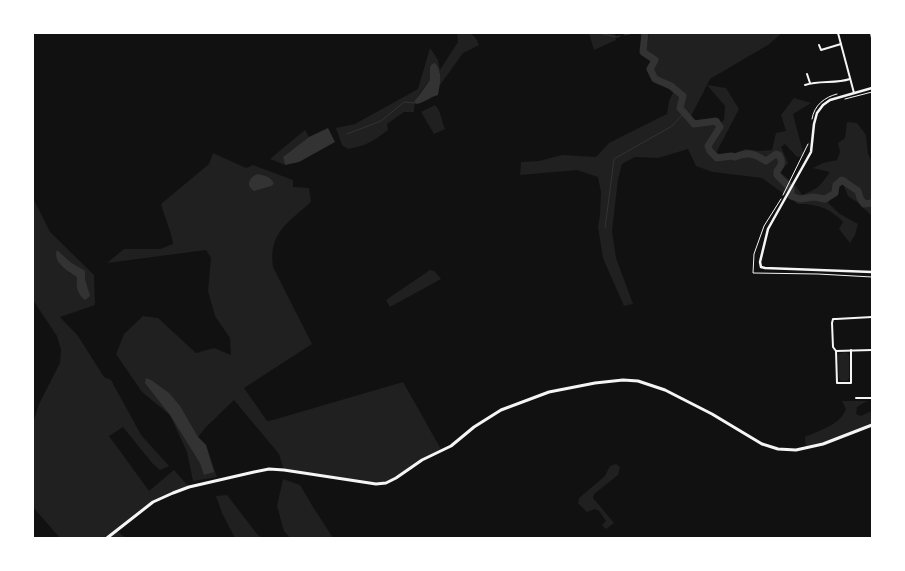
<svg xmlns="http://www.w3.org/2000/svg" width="905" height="571" font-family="'Open Sans',sans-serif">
	<rect width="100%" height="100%" fill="#111"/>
	<g fill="#202020" fill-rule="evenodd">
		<path d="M457,33C470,33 474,32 479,45L463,53L440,85V71C427,83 414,95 414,112H404L387,124L388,130C372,142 368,145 348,149L342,145L336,128L355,124L418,89L430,48L438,60L440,70L458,42Z"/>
		<path d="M589,33H615L616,40L594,50Z"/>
		<path d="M649,33H782L768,45L710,79L707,85L726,88L739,109L716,153C727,158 735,156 745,149L759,151L772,150L776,133L786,131L781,115L794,98L811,103L793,114L804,156L797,157L785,144L781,147L788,163L780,172L796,186L802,195C818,189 820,186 830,172L813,168L823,163L837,160L840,152L838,143L845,138L847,122L857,123L866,135L868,154L872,162V216L857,202L848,196L843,184L838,189L828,203L840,214L858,224L855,235L850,243L839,229L843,222C831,209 816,203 798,204L762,178L713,172L696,166L688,149L658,158L635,157L622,164L618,179L612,231L616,258L633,304L624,306L603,258L598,227L600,215L601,192L598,177L577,170L520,175L521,162L539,161L562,155L596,157L609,143L667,114L669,101L676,87L652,81L647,71L655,60L656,57L646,53ZM707,85L725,106L724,120L719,125L711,123L698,126L691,116Z"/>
		<path d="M435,105C441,111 442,122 445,129L434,134L421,112Z"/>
		<path d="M305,130L309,137L283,157L285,165L270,159Z"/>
		<path d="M213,153L246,168L253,165L293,180V187L309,188L311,202C289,222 268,233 273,267L312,344L244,388L267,421L273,420L403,382L442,451L422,460L386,483L376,484L284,470L279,454L234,400L206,427L198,437L206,445L217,477L193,481L187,452L170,415L142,392L116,354L124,334L143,316L158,318L196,353L214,348L231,355L230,338L215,316L208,291L211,258L206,250L107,263L124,249H160L173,244C172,234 164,215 161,204L209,164Z"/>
		<path d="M33,198L50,232L94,275L95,305L60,317L78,336L104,377L111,380L141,435L169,466L160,470L153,464L123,427L109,436L149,491L174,470L189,487L159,499L117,531L126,538H60L33,507V423L39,404L60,363L61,350L57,336L33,300Z"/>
		<path d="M430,270L434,271L441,279L390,307L386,300Z"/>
		<path d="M846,352L849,355V378L847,381H841L839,378L838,355L841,353Z"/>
		<path d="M842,401H867L857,407L856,414L861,416L872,411V425L823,444L806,448L805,437C820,430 840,425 846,409Z"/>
		<path d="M616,464L620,467L618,475L594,494L593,498L614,523L606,529L602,525L606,521L599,511L595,509L587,512L578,503L579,498L605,476L610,466Z"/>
		<path d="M283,479L300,485L313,507L333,538H290L284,531L277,506Z"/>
		<path d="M227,495L257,534L262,538H235L222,513L216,496Z"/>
	</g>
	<g fill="#333">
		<path d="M435,63C443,72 440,84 438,95C430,97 424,103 416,104L414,102L430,80V67L432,64Z"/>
		<path d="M328,128L335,142L299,162L285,165L283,157L309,137Z"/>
		<path d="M258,174C264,176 271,176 274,184L271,186L254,191C245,186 249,177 258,174Z"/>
		<path d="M57,250L70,262L85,271V279L90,296L85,300C77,293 76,288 77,277C68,271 52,262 57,250Z"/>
		<path d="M146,378L151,380L169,393L180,406L198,437L206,445L214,472L204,475L200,463L170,415L145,383Z"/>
	</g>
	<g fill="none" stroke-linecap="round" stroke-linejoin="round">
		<g stroke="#333" stroke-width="1">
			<path d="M599,33L616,37L620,36"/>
			<path d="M624,35L634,33"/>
			<path d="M347,134L381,121L404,102L414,103"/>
			<path d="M605,228L614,159L672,126L684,113"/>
		</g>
		<path stroke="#333" stroke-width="7" d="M645,33L643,52L655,60L650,69L655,79L671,86L683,96L680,108L694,124L716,121L720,127L708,146L710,151L717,158L731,156L735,157C741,154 748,153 754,155C758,156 762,159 766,161L776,154L779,155C783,162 782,165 777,171V175L791,189V196L800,199L814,197L825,199L835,193L836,185L842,180L858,191L860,198L864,204L872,203"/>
		<g stroke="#f5f5f5" stroke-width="1">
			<path d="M845,99L872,92"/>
			<path d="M812,119C814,105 825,97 837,94"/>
			<path d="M783,195L808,144"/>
			<path d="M781,199L764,226L754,254L753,273L818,274L872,277"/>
		</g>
		<g stroke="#f5f5f5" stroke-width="2">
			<path d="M838,33L854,93"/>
			<path d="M871,33L872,38"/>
			<path d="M819,45L821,50L841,44"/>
			<path d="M807,74L810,83"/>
			<path d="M805,85C820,80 835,84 850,79"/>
			<path d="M872,317L836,319H833L832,323L833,347L836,351L872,350"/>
			<path d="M836,351L837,383H851V350"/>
			<path d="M856,398H872"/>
		</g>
		<path stroke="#f5f5f5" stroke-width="2.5" d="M872,88L830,100L823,105L817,113L814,124L811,152L768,229L760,262L761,267L765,268L872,272"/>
		<path stroke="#f5f5f5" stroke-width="3" d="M107,538L153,502L173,493L189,487L254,472L269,469L284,470L376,484L386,483L396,478L422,460L451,446L474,427L501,410L549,392L595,383L623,380L638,381L665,390L712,414L762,444L778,449L796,450L823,444L872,425"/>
	</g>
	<rect width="905" height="571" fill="none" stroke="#ffffff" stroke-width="68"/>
</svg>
